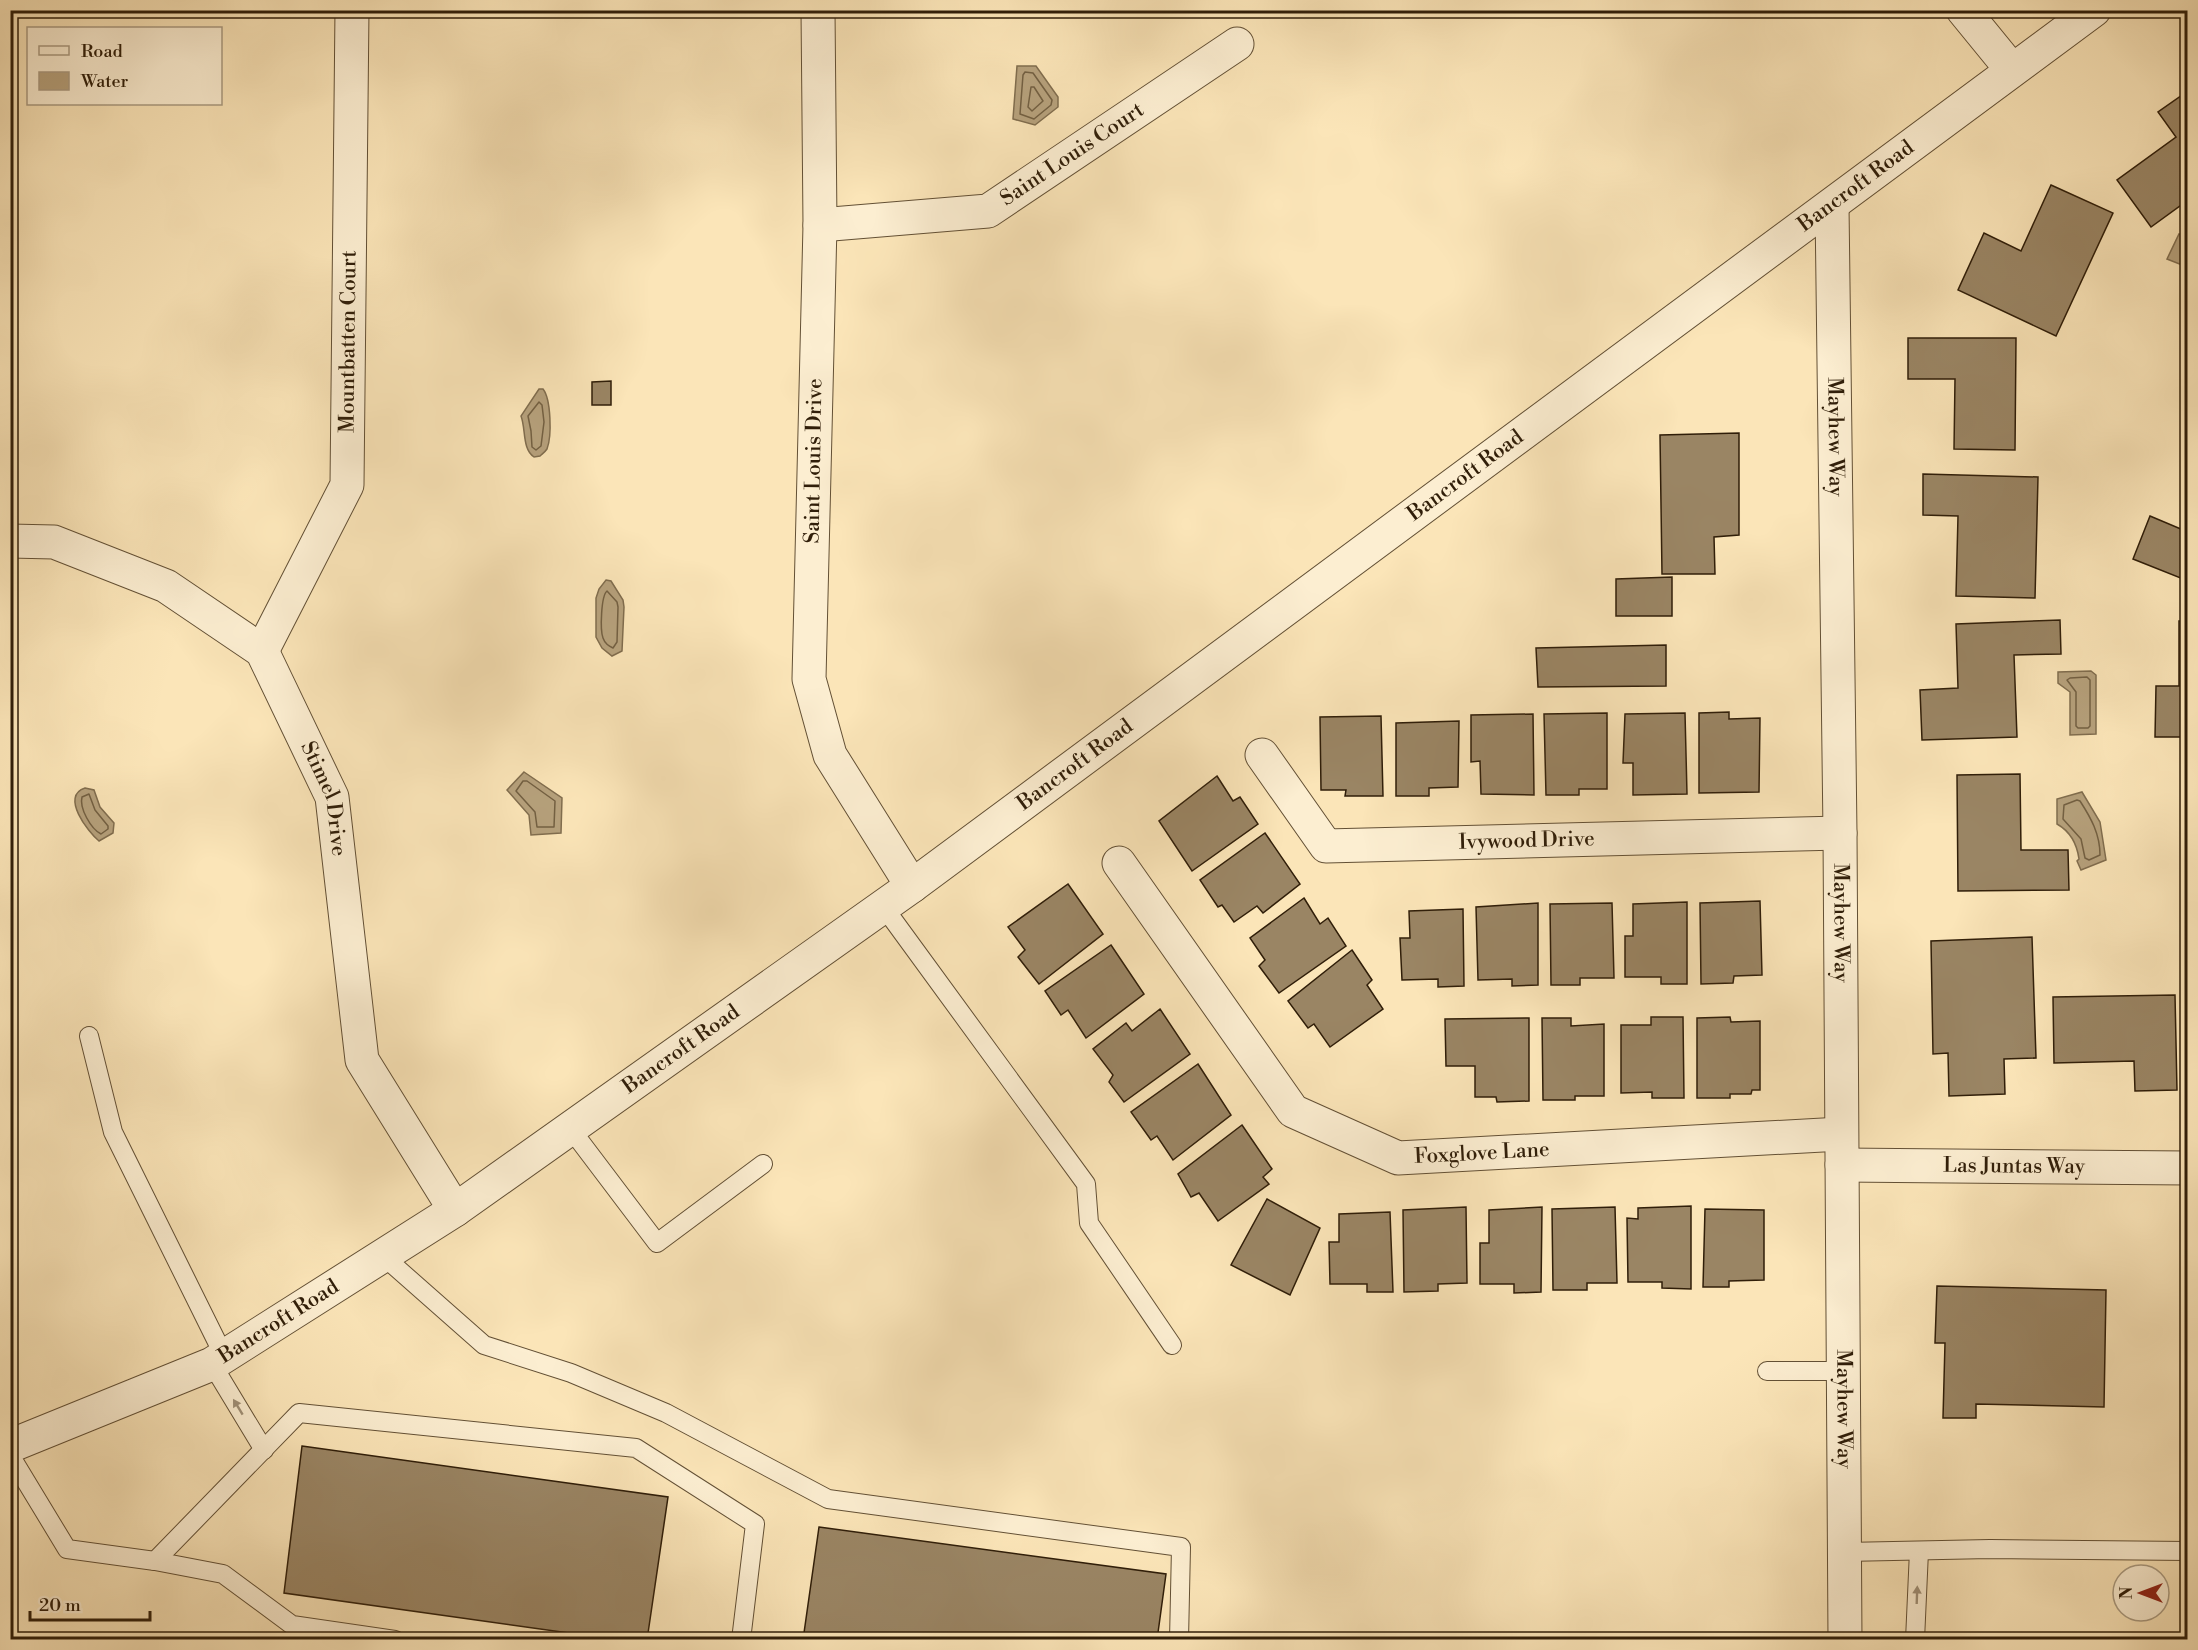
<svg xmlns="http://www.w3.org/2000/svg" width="2198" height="1650" font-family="'Libre Bodoni',serif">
	<rect width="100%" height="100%" fill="#fbe5b8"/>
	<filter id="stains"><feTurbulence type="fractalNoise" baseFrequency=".00333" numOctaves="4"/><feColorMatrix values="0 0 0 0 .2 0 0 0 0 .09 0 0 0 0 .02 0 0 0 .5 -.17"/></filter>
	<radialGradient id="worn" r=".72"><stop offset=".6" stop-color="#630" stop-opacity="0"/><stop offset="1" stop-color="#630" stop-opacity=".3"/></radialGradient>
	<g fill="#b6a17c" stroke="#806d4e" stroke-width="1.5">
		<path d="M1017,66H1036L1058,97V107L1035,125L1013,119Z"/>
		<path d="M2179,234L2187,236V267L2167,259Z"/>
		<path d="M539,389H543C551,399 552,436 547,449C545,452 542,454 540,456L534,457C522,449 526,429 521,416Z"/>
		<path d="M606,580L611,581L623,600L624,607L622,651L612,656L602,648L596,637V598L599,589Z"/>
		<path d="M2091,671L2096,675V734L2070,735V692L2058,683V672Z"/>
		<path d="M524,772L562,798L561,833L531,835L529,815L507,790Z"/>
		<path d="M85,788L94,790L100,807L114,823L113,833L99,841C88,832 60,796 85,788Z"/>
		<path d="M2082,792L2100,822L2106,860L2081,870L2077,861L2079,859C2077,844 2071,832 2057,824V799Z"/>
	</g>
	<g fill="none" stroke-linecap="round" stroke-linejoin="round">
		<g stroke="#736042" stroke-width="1.5">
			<path d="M1025,72L1033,73L1052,100L1051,105L1034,119L1020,114L1023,75Z"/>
			<path d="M1031,87H1034L1043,101L1032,111L1028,107Z"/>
			<path d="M539,402L542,405L544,422L541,446L536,450L532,447L531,431L528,416Z"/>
			<path d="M607,591L617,602L618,607L617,642L613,648C609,646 605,644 603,638C600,630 601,596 607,591Z"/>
			<path d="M2087,677L2090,680V726L2088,728H2078L2076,726V692L2067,680L2070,678Z"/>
			<path d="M523,781H527L555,801L554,827H537L535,812L516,791Z"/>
			<path d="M89,794L95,810L108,826V829L101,834C91,829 79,808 82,797Z"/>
			<path d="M2077,800L2080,801C2091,818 2100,834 2100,855L2089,860L2085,858L2081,839L2063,819L2064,805Z"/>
		</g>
	</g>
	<g fill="#9a8564" stroke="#301e09" stroke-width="1.5">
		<path d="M2188,91V200L2151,227L2117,180L2176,137L2158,112Z"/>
		<path d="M2051,185L2113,213L2056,336L1958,290L1984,233L2021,251Z"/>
		<path d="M1908,338H2016L2015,450L1954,449L1955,379H1908Z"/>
		<path d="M611,381V405H592V382Z"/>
		<path d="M1739,433V535L1714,537L1715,574H1662L1660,435Z"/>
		<path d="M1923,474L2038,477L2035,598L1956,596L1958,516L1923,515Z"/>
		<path d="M2150,516L2188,532V581L2133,559Z"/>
		<path d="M1672,577V616H1616V579Z"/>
		<path d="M2060,620L2061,654L2014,655L2017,737L1922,740L1920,690L1958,688L1956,624Z"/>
		<path d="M2179,621H2188V737H2155L2156,686H2179Z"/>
		<path d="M1666,645V686L1538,687L1536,648Z"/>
		<path d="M1729,712V719L1760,718L1759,792L1699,793V713Z"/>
		<path d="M1607,713V789H1579V795H1546L1544,714Z"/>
		<path d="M1685,713L1687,794L1633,795V763H1623L1625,714Z"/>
		<path d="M1533,714L1534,795L1481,794L1480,761L1471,762V715Z"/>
		<path d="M1381,716L1383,796H1345L1346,790H1321L1320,717Z"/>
		<path d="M1459,721L1458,787L1429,788V796H1396V723Z"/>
		<path d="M2020,774L2021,850H2068L2069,890L1958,891L1957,775Z"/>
		<path d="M1217,776L1233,801L1240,797L1258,824L1192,871L1159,821Z"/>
		<path d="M1265,833L1300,884L1263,913L1257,906L1234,922L1222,905L1218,907L1200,880Z"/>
		<path d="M1068,884L1103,934L1039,984L1018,957L1025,950L1008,927Z"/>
		<path d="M1304,898L1320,924L1328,918L1346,946L1279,993L1259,966L1265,960L1250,938Z"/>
		<path d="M1760,901L1762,975L1734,976L1733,983L1701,984L1700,903Z"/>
		<path d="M1687,902V984H1661V977H1625V936H1633V904Z"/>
		<path d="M1538,903V985L1512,986V979L1478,980L1476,907Z"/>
		<path d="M1612,903L1614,978H1580V985H1551L1550,904Z"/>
		<path d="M1463,909L1464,986L1438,987V979L1402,980L1400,938H1410L1409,911Z"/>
		<path d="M2032,937L2036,1058L2004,1059L2005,1094L1949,1096L1948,1053L1933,1054L1931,941Z"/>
		<path d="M1111,945L1144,994L1086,1038L1068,1010L1061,1015L1045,991Z"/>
		<path d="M1352,950L1372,980L1367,985L1383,1009L1330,1047L1314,1024L1308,1028L1288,1001Z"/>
		<path d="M2175,995L2177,1090L2135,1091L2134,1061L2054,1063L2053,997Z"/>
		<path d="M1160,1009L1190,1054L1124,1102L1109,1082L1113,1075L1093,1049L1126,1023L1132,1031Z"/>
		<path d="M1651,1017H1683L1684,1098H1652V1092L1621,1093V1025H1651Z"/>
		<path d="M1730,1017L1731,1022L1760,1021V1090H1752L1751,1094H1730V1098H1697V1018Z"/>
		<path d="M1529,1018V1101L1497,1102L1496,1097H1475V1066H1446L1445,1019Z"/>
		<path d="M1542,1018H1571V1026L1604,1024V1096H1575V1100H1543Z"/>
		<path d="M1198,1064L1231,1115L1173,1160L1157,1136L1151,1140L1131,1112Z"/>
		<path d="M1242,1125L1272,1169L1263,1177L1269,1184L1218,1221L1199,1193L1191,1197L1178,1174Z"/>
		<path d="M1267,1199L1320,1228L1290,1295L1231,1265Z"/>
		<path d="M1691,1206V1289L1662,1288V1282H1628L1627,1218L1638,1219V1208Z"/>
		<path d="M1466,1207L1467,1283L1438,1284V1291L1404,1292L1403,1210Z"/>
		<path d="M1542,1207L1541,1292L1514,1293V1284H1480V1243H1489V1210Z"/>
		<path d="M1615,1207L1617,1283H1587V1290H1553L1552,1209Z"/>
		<path d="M1705,1209L1764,1210V1280L1729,1281V1287H1703Z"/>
		<path d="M1390,1212L1393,1292H1367V1284H1330L1329,1242H1339V1214Z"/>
		<path d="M1937,1286L2106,1290L2104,1407L1976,1404V1418H1943L1945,1343H1935Z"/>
		<path d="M302,1446L668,1497L647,1640H619L284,1593Z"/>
		<path d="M819,1527L1166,1574L1157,1640H803Z"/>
	</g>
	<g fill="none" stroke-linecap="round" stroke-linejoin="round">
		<g stroke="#635035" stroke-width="20">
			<g id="service">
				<path d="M883,906L1086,1184L1089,1223L1172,1345"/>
				<path d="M89,1036L113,1132L224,1356"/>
				<path d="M570,1128L657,1243L763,1164"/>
				<path d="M382,1255L484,1345L571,1373L666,1413L828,1499L1181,1547L1179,1640"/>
				<path d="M212,1364L264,1450"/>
				<path d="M1767,1371H1844"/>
				<path d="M10,1455L67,1549L155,1561L223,1574L292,1625L395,1640"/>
				<path d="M1845,1552L1990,1549L2188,1551"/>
				<path d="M155,1561L299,1413L636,1448L755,1524L741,1640"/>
				<path d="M1915,1640L1919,1551"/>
			</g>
		</g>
		<g stroke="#635035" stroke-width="35">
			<g id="minor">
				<path d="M818,10L820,225L809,679L830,755L912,886"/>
				<path d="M1963,10L2012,70"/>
				<path id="s1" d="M820,225L988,211L1237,44"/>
				<path id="s2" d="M10,541L54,542L166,586L262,651L332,797L362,1060L455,1210"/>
				<path id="s3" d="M262,651L347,485L352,10"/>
				<path id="s4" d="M1262,755L1326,846L1840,833"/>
				<path id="s5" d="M1119,863L1293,1111L1398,1158L1841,1134"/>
				<path id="s6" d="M1842,1165L2188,1168"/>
			</g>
		</g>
		<g stroke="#635035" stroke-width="35">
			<g id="tertiary">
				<path id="s7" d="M1832,206L1840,833L1845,1640"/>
				<path id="s8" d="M10,1446L212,1364L455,1210L912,886L2094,10"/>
			</g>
		</g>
		<use href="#service" stroke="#fceed1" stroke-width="18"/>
		<use href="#minor" stroke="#fceed1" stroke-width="33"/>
		<use href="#tertiary" stroke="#fceed1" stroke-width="33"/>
	</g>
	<defs><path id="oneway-solid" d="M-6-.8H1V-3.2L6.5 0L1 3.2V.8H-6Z" transform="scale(1.5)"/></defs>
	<g fill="#a09077">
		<use href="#oneway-solid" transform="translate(238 1407) rotate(-121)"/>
		<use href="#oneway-solid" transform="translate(1917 1595) rotate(-88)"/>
	</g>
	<g text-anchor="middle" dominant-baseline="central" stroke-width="5" stroke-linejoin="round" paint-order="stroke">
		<g font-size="21" fill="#301e09" stroke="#fceed1">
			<text stroke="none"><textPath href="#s1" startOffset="270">Saint Louis Court</textPath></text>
			<text stroke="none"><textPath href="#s8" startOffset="2241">Bancroft Road</textPath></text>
			<text stroke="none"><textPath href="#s3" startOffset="330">Mountbatten Court</textPath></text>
			<text stroke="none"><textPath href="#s7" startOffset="231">Mayhew Way</textPath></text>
			<text transform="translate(814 461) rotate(-89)">Saint Louis Drive</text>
			<text stroke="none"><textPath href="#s8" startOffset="1755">Bancroft Road</textPath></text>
			<text stroke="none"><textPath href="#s8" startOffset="1269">Bancroft Road</textPath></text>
			<text stroke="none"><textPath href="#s2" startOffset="442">Stimel Drive</textPath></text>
			<text stroke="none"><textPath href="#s4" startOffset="312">Ivywood Drive</textPath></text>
			<text stroke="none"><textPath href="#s7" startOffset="717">Mayhew Way</textPath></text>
			<text stroke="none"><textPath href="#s8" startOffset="783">Bancroft Road</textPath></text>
			<text stroke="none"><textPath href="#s5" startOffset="502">Foxglove Lane</textPath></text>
			<text stroke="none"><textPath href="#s6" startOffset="172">Las Juntas Way</textPath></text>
			<text stroke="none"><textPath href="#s8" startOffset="297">Bancroft Road</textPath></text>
			<text stroke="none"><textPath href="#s7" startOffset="1203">Mayhew Way</textPath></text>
		</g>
	</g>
	<rect width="2198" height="1650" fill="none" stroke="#fbe5b8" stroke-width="36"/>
	<rect x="12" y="12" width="2174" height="1626" fill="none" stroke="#301e09" stroke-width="3"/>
	<rect x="18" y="18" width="2162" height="1614" fill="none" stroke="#301e09" stroke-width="1.5"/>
	<rect x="27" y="27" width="195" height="78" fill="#fceed1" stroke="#aa9b81" stroke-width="1.5"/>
	<rect x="39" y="46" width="30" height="9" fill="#fceed1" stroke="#aa9b81" stroke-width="1.5"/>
	<text x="81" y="57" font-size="18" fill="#301e09">Road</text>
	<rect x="39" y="72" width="30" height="18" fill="#b6a17c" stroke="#aa9b81" stroke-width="1.5"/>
	<text x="81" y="87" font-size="18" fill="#301e09">Water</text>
	<g transform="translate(2141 1593) rotate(270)"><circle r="28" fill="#fceed1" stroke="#aa9b81" stroke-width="1.5"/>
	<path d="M0-4.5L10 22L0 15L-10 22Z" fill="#8f2418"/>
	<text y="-9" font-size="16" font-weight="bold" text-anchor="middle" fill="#301e09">N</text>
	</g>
	<path d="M30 1611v9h120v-9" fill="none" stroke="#301e09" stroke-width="3"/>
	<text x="39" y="1611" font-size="18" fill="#301e09" stroke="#fceed1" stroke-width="4.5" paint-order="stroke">20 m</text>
	<rect width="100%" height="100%" filter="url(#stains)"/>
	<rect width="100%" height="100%" fill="url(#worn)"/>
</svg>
